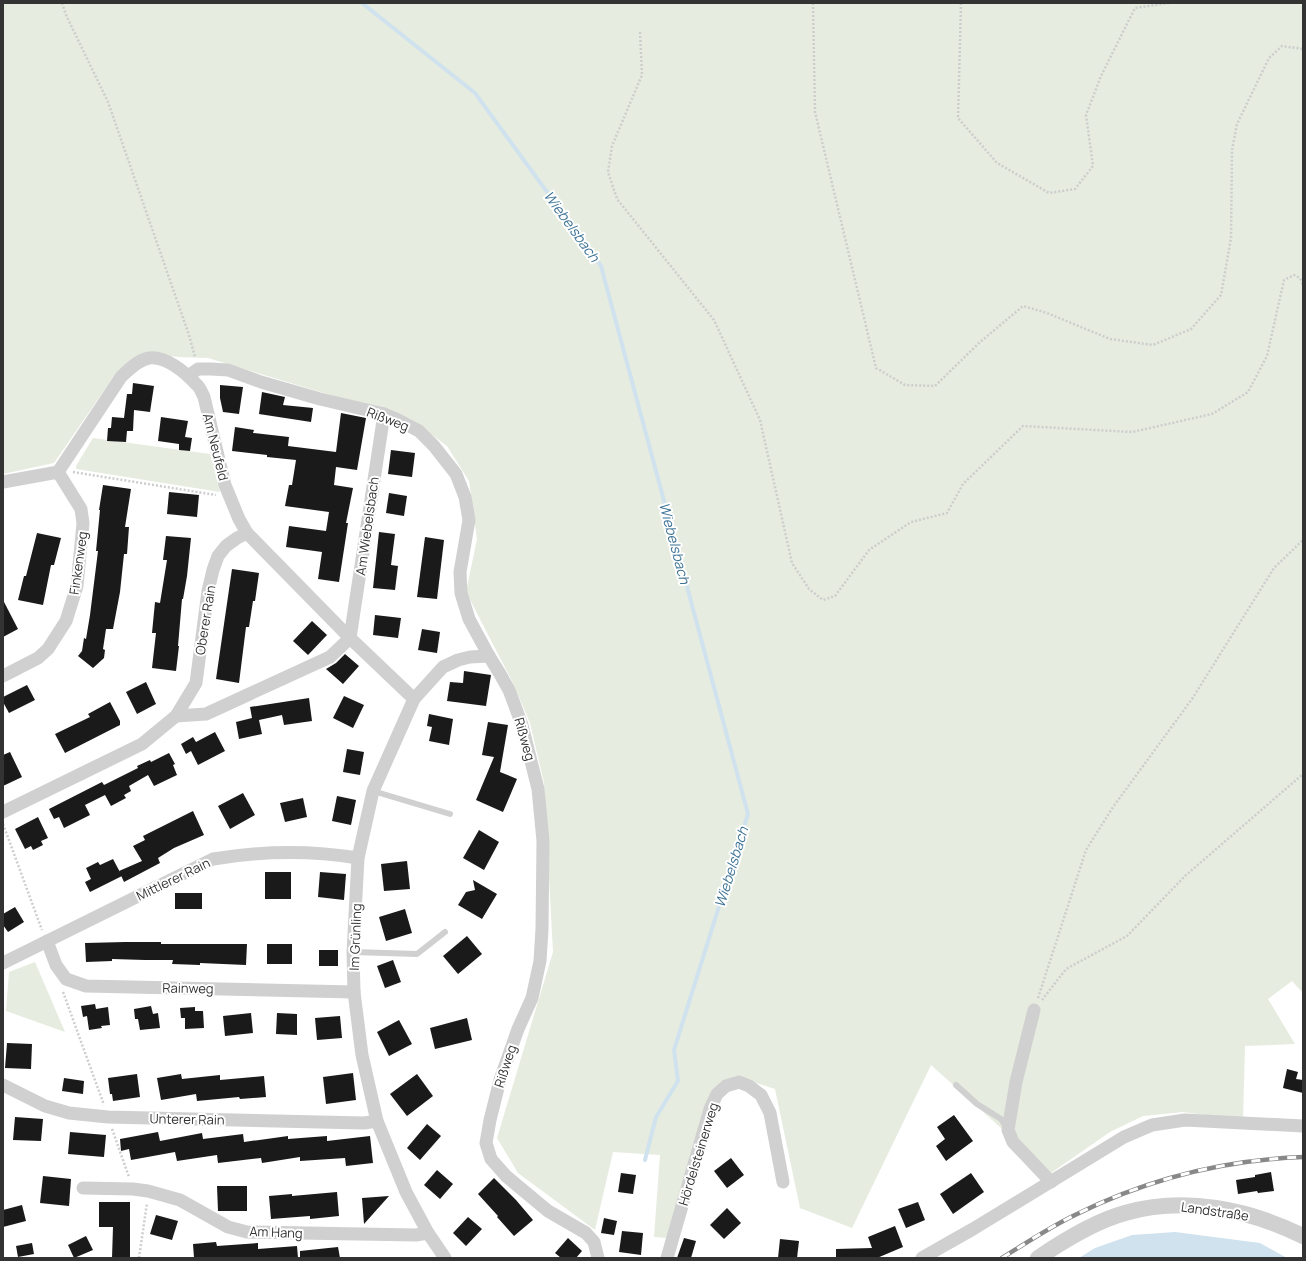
<svg xmlns="http://www.w3.org/2000/svg" width="1306" height="1261" font-family="Manrope,sans-serif">
	<rect width="100%" height="100%" fill="#fff"/>
	<g fill="#e6ecdf">
		<path d="M3,3H1303V993L1292,981L1268,999L1295,1044L1245,1046L1243,1120L1183,1112L1143,1116L1110,1132L1051,1173L931,1065L852,1228L800,1208L775,1089L735,1076L712,1090L668,1238L654,1237L660,1155L613,1152L595,1230L518,1173L497,1138L553,952L544,783L530,723L512,681L466,592L477,539L469,481L447,446L410,419L208,358L178,357L147,353L114,376L54,463L3,474Z"/>
		<path d="M93,438L210,454L220,492L76,469V466Z"/>
		<path d="M35,962L65,1032L6,1011L9,972Z"/>
	</g>
	<path fill="#cfe2ee" d="M1175,1232L1260,1243L1287,1258H1079L1095,1248L1132,1235Z"/>
	<g fill="none" stroke-linecap="round" stroke-linejoin="round">
		<path stroke="#cfe2ee" stroke-width="4" d="M362,3L475,93L601,266L748,814L674,1050L678,1081L656,1117L645,1160"/>
	</g>
	<g fill="#1a1a1a">
		<path d="M133,383L154,386L150,412L134,410L133,431H127L126,442L107,441L108,428H111L112,417L124,418L127,394H132Z"/>
		<path d="M220,385L243,387L239,414L223,412L220,398Z"/>
		<path d="M262,392L285,397L283,405L313,408L311,422L259,414Z"/>
		<path d="M341,413L366,418L357,470L336,467L334,485L353,488L346,523H348L339,582L318,579L322,552L286,547L289,526L326,531L329,512L285,506L289,485H292L296,460L267,457V455L232,451L235,427L254,430L253,433L289,437L288,446L336,452Z"/>
		<path d="M161,417L188,421L185,437L192,438L190,451L179,450V444L158,441Z"/>
		<path d="M391,450L415,453L412,477L388,474Z"/>
		<path d="M103,485L131,489L125,527H129L127,554H124L120,592L113,629H106L103,649L105,650L104,658L93,668L78,656L82,651L84,638L86,639L90,615L98,551H96L100,510H99Z"/>
		<path d="M169,492L199,495L197,517L167,514Z"/>
		<path d="M389,493L407,496L404,516L386,513Z"/>
		<path d="M379,532L395,534L391,565L398,566L395,590L373,588Z"/>
		<path d="M37,533L61,538L54,565H51L43,605L18,600L24,576H26Z"/>
		<path d="M166,536L191,538L187,576L183,599H182L178,646H179L176,671L152,668L156,633H152L155,602L160,603L167,560H163Z"/>
		<path d="M425,537L444,540L437,599L417,597Z"/>
		<path d="M232,569L259,573L255,601H253L249,627H246L239,683L216,679Z"/>
		<path d="M3,600L18,629L3,637Z"/>
		<path d="M375,615L401,618L398,638L373,635Z"/>
		<path d="M312,621L327,635L308,655L293,641Z"/>
		<path d="M422,629L440,632L437,653L418,650Z"/>
		<path d="M345,654L359,666L343,684L326,669L336,663Z"/>
		<path d="M464,671L491,675L486,706L447,701L450,682L463,683Z"/>
		<path d="M146,682L156,704L137,714L126,692Z"/>
		<path d="M27,685L35,700L9,713L3,702V697Z"/>
		<path d="M344,696L364,705L353,728L333,718Z"/>
		<path d="M309,698L312,721L284,725L282,715L259,720L262,734L239,739L236,722L252,718L250,707Z"/>
		<path d="M110,702L120,721V725L65,753L55,734L90,717L88,714Z"/>
		<path d="M429,714L453,719L449,745L429,741L432,727L427,726Z"/>
		<path d="M488,722L508,725L500,772L517,779L503,812L476,800L494,757L482,755Z"/>
		<path d="M215,732L225,751L198,765L191,751L186,754L181,744L193,737L196,742Z"/>
		<path d="M347,749L364,752L360,775L343,772Z"/>
		<path d="M10,752L22,777L3,786V755Z"/>
		<path d="M169,753L175,764L173,765L177,775L154,786L148,775L129,786L131,791L124,795L126,798L111,806L105,795L85,805L90,815L64,828L59,817L54,819L49,809L102,782L104,785L138,768L137,766L150,760L151,762Z"/>
		<path d="M243,793L255,815L230,829L218,806Z"/>
		<path d="M337,796L356,800L351,825L332,821Z"/>
		<path d="M303,798L307,817L285,822L280,803Z"/>
		<path d="M193,811L204,835L174,848L158,858L160,863L124,882L119,871L142,861L133,846L145,840L143,836Z"/>
		<path d="M38,817L48,838L41,841L43,845L33,850L31,846L25,849L15,829Z"/>
		<path d="M479,830L499,842L484,870L463,858Z"/>
		<path d="M113,859L122,876L90,892L85,882L91,879L86,868L98,862L100,865Z"/>
		<path d="M407,861L410,889L384,891L381,864Z"/>
		<rect x="265" y="872" width="26" height="27"/>
		<path d="M320,872L346,874L344,900L318,897Z"/>
		<path d="M473,880L497,894L482,919L458,905L466,892L475,890Z"/>
		<rect x="175" y="893" width="27" height="16"/>
		<path d="M15,907L24,922L8,932L3,925V914Z"/>
		<path d="M405,909L412,933L386,941L379,917Z"/>
		<path d="M467,936L482,954L458,974L443,956Z"/>
		<path d="M125,942H161V944H247L246,965L200,963V965L172,964L173,960H145L112,959V961L86,962L85,943Z"/>
		<rect x="267" y="944" width="25" height="20"/>
		<rect x="319" y="950" width="19" height="16"/>
		<path d="M393,960L401,982L385,988L377,966Z"/>
		<path d="M95,1004L96,1009L108,1007L110,1025L101,1026L102,1028L89,1030L87,1016L83,1017L81,1006Z"/>
		<path d="M151,1006L153,1014L158,1013L160,1028L140,1030L138,1019H135L134,1009Z"/>
		<path d="M195,1007V1011H203L204,1028L185,1029V1018H181L180,1008Z"/>
		<path d="M251,1013L253,1033L225,1036L223,1016Z"/>
		<path d="M277,1013L297,1014V1035L276,1034Z"/>
		<path d="M340,1016L342,1038L317,1040L315,1018Z"/>
		<path d="M467,1018L472,1040L435,1049L430,1028Z"/>
		<path d="M399,1020L412,1044L389,1056L377,1032Z"/>
		<path d="M7,1043L32,1044L31,1069L5,1068Z"/>
		<path d="M1287,1069L1298,1072L1296,1079L1303,1080V1093L1283,1088Z"/>
		<path d="M353,1073L356,1100L326,1104L323,1077Z"/>
		<path d="M137,1074L140,1097L113,1101L112,1094H110L108,1078Z"/>
		<path d="M181,1074L182,1079L220,1075V1080L264,1076L266,1097L240,1099L239,1097L197,1101L196,1094L161,1100L157,1078Z"/>
		<path d="M417,1074L433,1096L407,1116L390,1094Z"/>
		<path d="M64,1078L84,1081L83,1094L62,1091Z"/>
		<path d="M954,1115L973,1141L946,1161L936,1146L945,1139L937,1127Z"/>
		<path d="M15,1117L43,1119L41,1141L13,1140Z"/>
		<path d="M427,1124L441,1136L420,1160L407,1148Z"/>
		<path d="M70,1132L106,1135L104,1157L68,1154Z"/>
		<path d="M158,1132L160,1141L202,1133L203,1139L243,1134L244,1142L288,1136V1139L327,1136V1141L370,1136L373,1163L346,1166L345,1158L300,1161V1157L262,1163L261,1158L218,1163L217,1155L177,1161L175,1152L131,1160L129,1149L121,1151L120,1139Z"/>
		<path d="M731,1158L744,1175L727,1188L714,1171Z"/>
		<path d="M437,1170L453,1184L440,1199L424,1185Z"/>
		<path d="M1271,1172L1274,1191L1258,1193L1257,1191L1238,1194L1236,1180L1255,1177V1175Z"/>
		<path d="M621,1173L636,1175L633,1194L618,1192Z"/>
		<path d="M971,1173L984,1192L953,1214L940,1194Z"/>
		<path d="M43,1176L71,1179L69,1206L40,1203Z"/>
		<path d="M494,1178L516,1200L533,1220L514,1236L497,1217L498,1216L478,1194Z"/>
		<path d="M217,1186H247V1211H218Z"/>
		<path d="M337,1192L339,1216L310,1219V1216L271,1219L269,1196L292,1194V1196Z"/>
		<path d="M389,1196L364,1224L362,1198Z"/>
		<path d="M99,1202H130V1258H112L113,1227H99Z"/>
		<path d="M918,1202L925,1220L906,1228L898,1209Z"/>
		<path d="M22,1205L26,1221L3,1227V1210Z"/>
		<path d="M727,1208L741,1223L724,1239L710,1225Z"/>
		<path d="M156,1215L178,1221L172,1240L150,1234Z"/>
		<path d="M468,1217L482,1229L466,1246L453,1233Z"/>
		<path d="M604,1218L617,1221L614,1235L601,1233Z"/>
		<path d="M895,1226L903,1247L877,1258H836V1249L872,1248L868,1237Z"/>
		<path d="M622,1231L643,1233L641,1255L619,1252Z"/>
		<path d="M86,1236L93,1250L74,1258L68,1245Z"/>
		<path d="M568,1238L582,1251L576,1258H561L555,1253Z"/>
		<path d="M684,1238L696,1241L691,1258H677Z"/>
		<path d="M780,1239L799,1241L797,1258H778Z"/>
		<path d="M216,1242L217,1246L258,1243V1249L297,1246L298,1258H194L193,1244Z"/>
		<path d="M32,1243L34,1254L18,1257L16,1246Z"/>
		<path d="M338,1247L340,1258H300V1251Z"/>
	</g>
	<g fill="none" stroke-linecap="round" stroke-linejoin="round">
		<g stroke="#cdcdcd" stroke-width="2.5" stroke-dasharray="2 2" stroke-linecap="butt">
			<path d="M62,3L66,15L108,102L189,335L195,357"/>
			<path d="M813,3L815,112L876,368L905,385L935,386L979,343L1023,306L1047,313L1110,339L1153,345L1191,329L1221,295L1231,238L1232,150L1237,124L1269,58L1282,46L1303,49"/>
			<path d="M961,3L958,118L997,163L1049,193L1075,189L1093,166L1086,115L1101,76L1135,8L1169,3"/>
			<path d="M640,32L642,75L612,146L608,172L617,199L714,320L760,420L792,563L809,589L823,600L835,596L869,550L911,522L947,513L963,484L1023,426L1132,432L1212,414L1248,392L1267,356L1284,280L1294,275L1300,278L1303,285"/>
			<path d="M73,472L216,495"/>
			<path d="M3,824L42,930"/>
			<path d="M63,992L104,1105"/>
			<path d="M1038,998L1086,850L1113,807L1192,699L1274,568L1303,540"/>
			<path d="M1042,1000L1066,969L1127,936L1185,876L1303,774"/>
			<path d="M112,1129L129,1177"/>
			<path d="M139,1258L147,1203"/>
		</g>
		<g stroke="#d0d0d0" stroke-width="6">
			<path d="M373,791L450,814"/>
			<path d="M353,952L417,954L445,932"/>
			<path d="M956,1085L977,1104L1001,1119L1007,1128"/>
		</g>
		<g stroke="#d0d0d0" stroke-width="13">
			<path d="M188,376L198,369H211L228,370L261,382L320,399L384,414L398,420L419,431L434,446L456,474L465,497L469,520L460,572L461,593L469,619L489,656L500,674L509,690L522,725L538,789L543,841L542,929L540,961L532,998L518,1029L500,1080L490,1120L486,1143L491,1159L506,1176L548,1211L586,1233L594,1242L598,1258"/>
			<path d="M3,482L58,472L121,377C128,370 138,360 149,358C166,356 185,372 196,384C200,387 202,393 204,397L225,485L239,519L247,533L350,638L414,699"/>
			<path d="M3,676L38,658L48,649L66,621L77,586L83,523L81,509L58,472"/>
			<path d="M176,716L206,714L330,657L350,638L384,414"/>
			<path d="M3,812L142,744L176,716L196,683L208,591L213,570L218,556L226,546L237,538L247,533"/>
			<path d="M47,941L56,965L66,979L86,986L354,992"/>
			<path d="M3,963L213,859C261,851 309,850 358,858"/>
			<path d="M1034,1010L1016,1082L1008,1130L1013,1142L1051,1182"/>
			<path d="M3,1085L45,1106L69,1113L108,1117L364,1123L377,1121"/>
			<path d="M83,1188L133,1189L148,1191L180,1200L228,1227L247,1232L416,1235L428,1233"/>
			<path d="M445,1258L428,1233L406,1192L377,1121L362,1055L354,992L353,952L358,858L373,791L414,699L443,667L458,660L470,657L489,656"/>
			<path d="M667,1258L710,1109L717,1094L726,1086L739,1082L749,1086L761,1095L770,1113L783,1182"/>
			<path d="M922,1258L973,1229L1124,1137L1152,1125L1185,1120L1303,1126"/>
		</g>
		<path stroke="#d0d0d0" stroke-width="16" d="M1038,1258C1063,1241 1096,1221 1125,1213C1185,1196 1248,1209 1303,1236"/>
		<g stroke="#888" stroke-width="4.5">
			<path id="rail" d="M1002,1258C1026,1243 1050,1227 1075,1215C1147,1179 1224,1160 1303,1157"/>
		</g>
		<use href="#rail" stroke="#fff" stroke-width="3" stroke-dasharray="9" stroke-linecap="butt"/>
	</g>
	<g text-anchor="middle" dominant-baseline="central" stroke-width="4" stroke-linejoin="round" paint-order="stroke">
		<g font-size="13" fill="#333" stroke="#fff">
			<text transform="translate(388 419) rotate(21)">Rißweg</text>
			<text transform="translate(216 447) rotate(76)">Am Neufeld</text>
			<text transform="translate(367 526) rotate(-82)">Am Wiebelsbach</text>
			<text transform="translate(78 563) rotate(-82)">Finkenweg</text>
			<text transform="translate(205 620) rotate(-81)">Oberer Rain</text>
			<text transform="translate(525 739) rotate(74)">Rißweg</text>
			<text transform="translate(173 879) rotate(-26)">Mittlerer Rain</text>
			<text transform="translate(355 937) rotate(-88)">Im Grünling</text>
			<text transform="translate(188 988) rotate(1)">Rainweg</text>
			<text transform="translate(505 1066) rotate(-72)">Rißweg</text>
			<text transform="translate(187 1119) rotate(1)">Unterer Rain</text>
			<text transform="translate(698 1154) rotate(-73)">Hördelsteinerweg</text>
			<text transform="translate(1215 1211) rotate(8)">Landstraße</text>
			<text transform="translate(276 1232) rotate(2)">Am Hang</text>
		</g>
		<g font-size="14" font-style="italic" fill="#3f7597" stroke="#fff">
			<text transform="translate(572 226) rotate(54)">Wiebelsbach</text>
			<text transform="translate(675 543) rotate(75)">Wiebelsbach</text>
			<text transform="translate(731 867) rotate(-73)">Wiebelsbach</text>
		</g>
	</g>
	<rect width="1306" height="1261" fill="none" stroke="#333333" stroke-width="8"/>
</svg>
